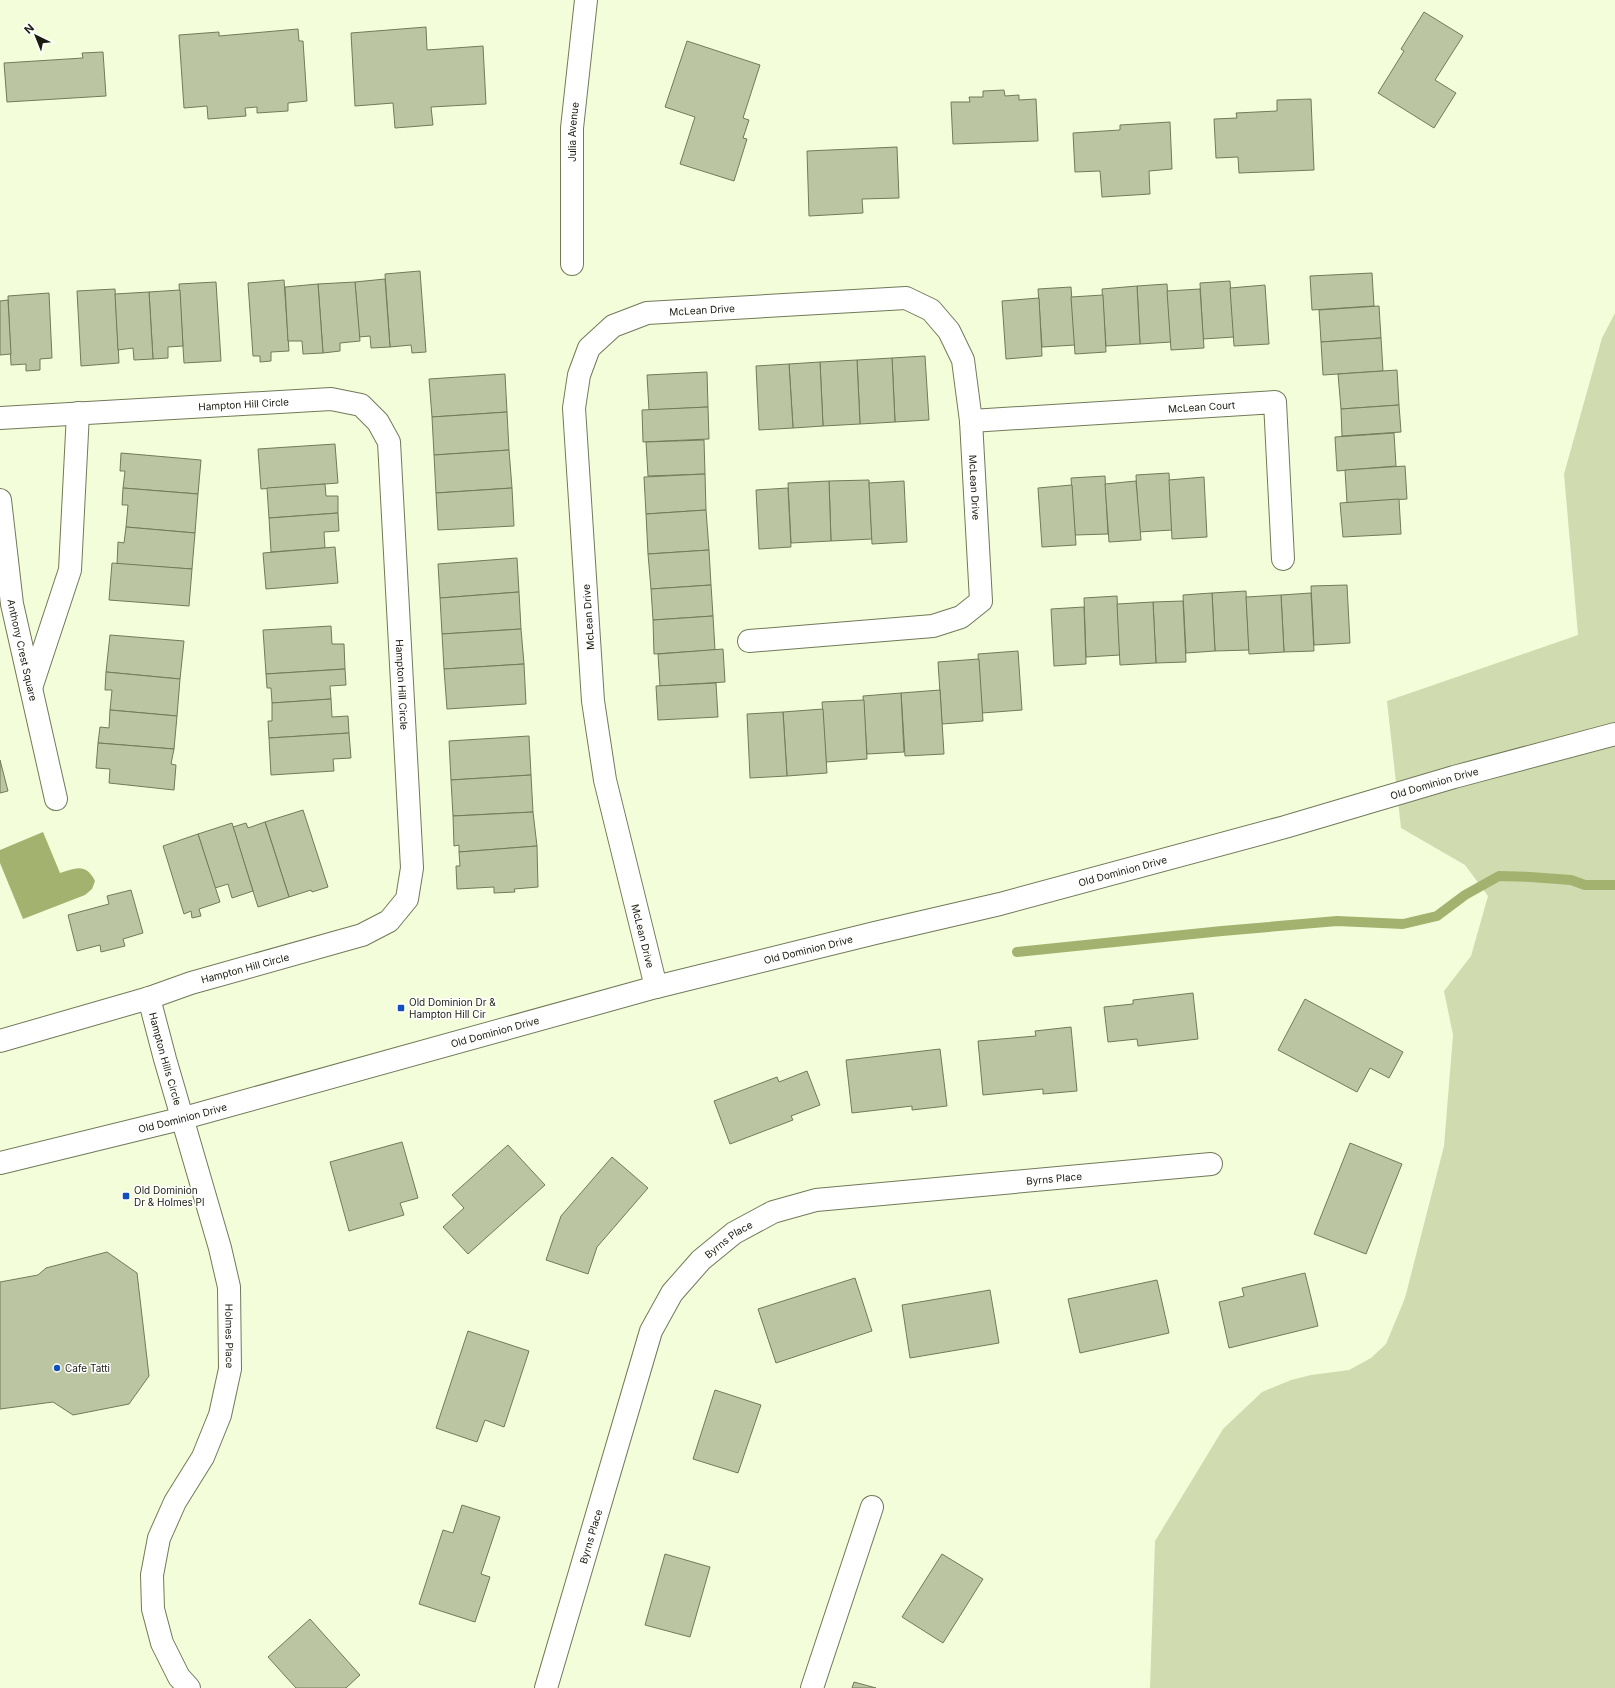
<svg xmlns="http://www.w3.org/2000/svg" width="1615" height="1688" font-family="Inter,sans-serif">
	<rect width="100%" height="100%" fill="#f4fdd9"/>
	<path fill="#d0dcaf" d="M1615,313V1688H1150L1155,1541L1223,1429L1262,1392L1291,1380L1311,1375L1349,1370L1371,1358L1386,1344L1405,1298L1444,1146L1453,1035L1444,991L1471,956L1488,896L1465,865L1401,828L1387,701L1578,635L1564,474L1602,338Z"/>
	<path fill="#a3b26f" d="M43,832L60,873C76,868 86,863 95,881L92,889L85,895L23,919L0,863V850Z"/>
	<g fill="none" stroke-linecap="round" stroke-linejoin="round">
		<path stroke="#a3b26f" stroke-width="10" d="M1017,952L1222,931L1337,921L1403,924L1437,916L1465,895L1499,876L1530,877L1571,880L1585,885H1615"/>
	</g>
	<g fill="#bcc5a2" stroke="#727a59">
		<path d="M1424,12L1463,36L1435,80L1456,93L1434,128L1378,93L1404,51L1401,49Z"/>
		<path d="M426,27L427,50L483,46L486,104L431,107L433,125L395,128L393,103L355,106L351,33Z"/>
		<path d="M298,29L299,41H303L307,101L288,103V111L257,113V107L245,108L246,116L208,119L207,106L184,108L179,35L219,32V36Z"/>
		<path d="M687,41L760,65L743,118L749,120L743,138L747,139L734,181L680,164L695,117L665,107Z"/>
		<path d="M103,52L106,96L7,102L4,63L83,58L82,53Z"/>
		<path d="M1004,90L1005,96L1019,95V100L1036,99L1038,141L953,144L951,102H970L969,97H983V91Z"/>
		<path d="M1311,99L1314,170L1239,173L1238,157L1216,158L1214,119L1237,118L1236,113L1277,111V100Z"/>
		<path d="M1170,122L1172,169L1149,171L1150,194L1102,197L1100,171L1075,172L1073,133L1120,130V125Z"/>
		<path d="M897,147L899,198L862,199L863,213L809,216L807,151Z"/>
		<path d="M420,271L426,352L412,353L411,345L390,347L385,274Z"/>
		<path d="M1372,273L1374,306L1312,310L1310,276Z"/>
		<path d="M385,279L390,347L371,348L370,336L359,337L355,282Z"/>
		<path d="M284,280L289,351L271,352V361L260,362V356H253L248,283Z"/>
		<path d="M1230,281L1234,337L1203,339L1200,283Z"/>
		<path d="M216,282L221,361L184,363L179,284Z"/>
		<path d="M355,282L360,341L340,343V351L323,353L318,284Z"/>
		<path d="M318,284L323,353L303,354L302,341H288L285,287Z"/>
		<path d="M1167,284L1171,342L1140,344L1137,286Z"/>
		<path d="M1265,285L1269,344L1234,346L1230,288Z"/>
		<path d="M1137,286L1140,344L1106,346L1102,289Z"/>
		<path d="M1071,287L1075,345L1042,347L1038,289Z"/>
		<path d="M115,289L119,363L81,366L77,291Z"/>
		<path d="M1200,289L1204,348L1171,350L1167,291Z"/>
		<path d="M180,290L183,346L168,347V358L153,359L149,292Z"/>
		<path d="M149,292L153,359L134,360L133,348L118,350L115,294Z"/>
		<path d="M49,293L52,358L40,359V370L26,371V364L11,365L8,296Z"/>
		<path d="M1103,295L1106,352L1075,354L1071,297Z"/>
		<path d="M1039,298L1042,356L1006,359L1002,301Z"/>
		<path d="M8,300L11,354L0,355V301Z"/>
		<path d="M1379,306L1381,338L1321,342L1319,310Z"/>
		<path d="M1381,338L1383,371L1323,375L1321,342Z"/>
		<path d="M925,356L929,420L895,422L892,358Z"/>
		<path d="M892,358L895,422L860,424L857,360Z"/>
		<path d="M857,360L860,424L823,426L820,362Z"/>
		<path d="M820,362L823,426L793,428L789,364Z"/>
		<path d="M789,364L793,428L759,430L756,366Z"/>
		<path d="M1397,370L1399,405L1341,409L1338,374Z"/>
		<path d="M707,372L708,407L649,410L647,375Z"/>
		<path d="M505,374L507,412L432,417L429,379Z"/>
		<path d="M1399,405L1401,432L1342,436L1341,409Z"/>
		<path d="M708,407L709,439L643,442L642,410Z"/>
		<path d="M507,412L509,450L434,455L432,417Z"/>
		<path d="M1394,433L1396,466L1337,471L1335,437Z"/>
		<path d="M704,440L705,474L648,476L646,442Z"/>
		<path d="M335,444L338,483L261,489L258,449Z"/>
		<path d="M509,450L512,488L436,493L434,455Z"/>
		<path d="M121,453L201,460L198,494L123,488L125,471H120Z"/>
		<path d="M1405,466L1407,499L1347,503L1345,470Z"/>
		<path d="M1169,473L1172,530L1139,532L1136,475Z"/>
		<path d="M705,474L706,510L646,514L644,477Z"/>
		<path d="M1105,476L1108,534L1075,535L1071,478Z"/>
		<path d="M1204,477L1207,537L1172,539L1169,480Z"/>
		<path d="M869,480L872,539L831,541L829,481Z"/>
		<path d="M829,481L831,541L791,543L788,483Z"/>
		<path d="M904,481L907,542L872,544L869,483Z"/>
		<path d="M1136,481L1141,540L1109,542L1105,484Z"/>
		<path d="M325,484L326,496H338V513L269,518L267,488Z"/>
		<path d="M1072,485L1076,545L1042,547L1038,488Z"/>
		<path d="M123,488L198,494L195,533L126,527L128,505H122Z"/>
		<path d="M512,488L514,526L438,530L436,493Z"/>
		<path d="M788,488L791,547L759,549L756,490Z"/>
		<path d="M1399,499L1401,534L1343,537L1340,503Z"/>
		<path d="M706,510L709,550L648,554L646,514Z"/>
		<path d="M338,513L339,531L324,532L325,548L271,552L269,518Z"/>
		<path d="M126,527L195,533L192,569L117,564L118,542L124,543Z"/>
		<path d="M335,547L338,583L266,589L263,553Z"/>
		<path d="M709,550L711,585L651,589L648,554Z"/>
		<path d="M517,558L519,592L440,598L438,564Z"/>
		<path d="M112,563L192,569L189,606L109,600Z"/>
		<path d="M711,585L713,616L653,620L651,589Z"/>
		<path d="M1347,585L1350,643L1314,645L1311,586Z"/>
		<path d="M1246,591L1249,650L1215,651L1212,593Z"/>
		<path d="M519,592L521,629L442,634L440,598Z"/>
		<path d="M1212,593L1215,651L1186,653L1183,595Z"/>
		<path d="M1311,593L1314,651L1284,652L1281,595Z"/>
		<path d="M1281,595L1284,652L1249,654L1246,597Z"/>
		<path d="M1117,596L1120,655L1086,657L1084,598Z"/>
		<path d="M1183,601L1186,662L1156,663L1153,602Z"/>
		<path d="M1153,602L1156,663L1120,665L1117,604Z"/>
		<path d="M1084,607L1086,664L1054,666L1051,609Z"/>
		<path d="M713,616L715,650L654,654L653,620Z"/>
		<path d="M331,626L332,644H344L345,669L266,674L263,630Z"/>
		<path d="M521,629L524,664L444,669L442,634Z"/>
		<path d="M110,635L184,641L180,679L106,672Z"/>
		<path d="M723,649L725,682L660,686L658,654Z"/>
		<path d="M1018,651L1022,710L982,713L978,654Z"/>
		<path d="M979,659L983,721L942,724L938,662Z"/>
		<path d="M524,664L526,704L447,709L444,669Z"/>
		<path d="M345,669L346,685L330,686L331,699L272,703L271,688H267L266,674Z"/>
		<path d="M106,672L180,679L177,716L110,710L112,690H105Z"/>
		<path d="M716,683L718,717L658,720L656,686Z"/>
		<path d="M940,690L944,754L905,756L901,693Z"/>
		<path d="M901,693L904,752L867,754L863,696Z"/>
		<path d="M331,699L332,717L348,716L349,733L269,738L268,721H272V703Z"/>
		<path d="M864,700L867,759L826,762L822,702Z"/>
		<path d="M823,709L827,773L787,776L783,712Z"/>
		<path d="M110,710L177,716L174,749L98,743L100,727L109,728Z"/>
		<path d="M783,712L787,776L750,778L747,714Z"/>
		<path d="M349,733L351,758L333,759L334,771L271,775L269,738Z"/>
		<path d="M529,736L531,775L451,780L449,741Z"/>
		<path d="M98,743L174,749L171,764L176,765L174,790L109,783L110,769L96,768Z"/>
		<path d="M0,760L8,791L0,793Z"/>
		<path d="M531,775L533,812L453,816L451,780Z"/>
		<path d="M303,810L328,887L312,892L311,890L289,897L265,822Z"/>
		<path d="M533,812L537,846L459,852V845L454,846L453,816Z"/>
		<path d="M265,822L289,897L258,907L233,827L246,823L248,828Z"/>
		<path d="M232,823L253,891L232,898L228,884L215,888L198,834Z"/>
		<path d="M198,834L220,902L199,909L201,916L192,918L191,911L184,914L163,846Z"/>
		<path d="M537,846L538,887L514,889L515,892L494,893V887L457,889L456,866H460L459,852Z"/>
		<path d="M131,890L143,933L123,939L125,946L101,952L100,945L77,951L68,915L109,904L107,896Z"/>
		<path d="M1193,993L1198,1039L1138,1046L1137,1039L1108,1042L1104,1007L1133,1004V1000Z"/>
		<path d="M1305,999L1403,1052L1389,1078L1370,1068L1357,1092L1278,1050Z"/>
		<path d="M1071,1027L1077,1091L1043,1094V1089L983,1095L978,1041L1036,1036L1035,1031Z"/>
		<path d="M940,1049L947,1106L912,1110V1106L852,1113L846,1060Z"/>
		<path d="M807,1071L820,1105L791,1116L793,1120L730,1144L714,1101L777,1077L779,1082Z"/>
		<path d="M402,1142L418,1198L400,1203L404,1215L349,1231L330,1162Z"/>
		<path d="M1350,1143L1402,1164L1366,1254L1314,1234Z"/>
		<path d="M508,1145L545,1185L468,1254L443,1227L464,1208L452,1195Z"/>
		<path d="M612,1157L648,1188L597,1247L588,1274L546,1260L561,1216Z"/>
		<path d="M107,1252L137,1273L149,1376L129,1404L73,1415L53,1402L0,1409V1282L38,1275L46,1268Z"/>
		<path d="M1305,1273L1318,1326L1229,1348L1219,1302L1244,1296L1242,1288Z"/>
		<path d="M855,1278L872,1331L776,1363L758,1309Z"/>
		<path d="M1157,1280L1169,1333L1080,1353L1068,1299Z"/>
		<path d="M990,1290L999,1343L910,1358L902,1305Z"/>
		<path d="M468,1331L529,1351L504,1427L485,1420L477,1442L436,1428Z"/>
		<path d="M715,1390L761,1405L738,1473L693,1459Z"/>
		<path d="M462,1505L500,1517L481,1574L490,1577L475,1622L419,1604L443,1530L453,1533Z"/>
		<path d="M665,1554L710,1567L690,1637L645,1625Z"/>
		<path d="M942,1554L983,1579L943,1643L902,1617Z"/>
		<path d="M310,1619L360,1675L346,1688H296L268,1657Z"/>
		<path d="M854,1682L876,1688H852Z"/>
	</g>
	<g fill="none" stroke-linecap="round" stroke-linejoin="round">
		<g stroke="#717959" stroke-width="24">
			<g id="minor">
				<path id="s1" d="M572,264V128L586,0"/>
				<path id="s2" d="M0,418L331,399L361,405L378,422L389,442L412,868L407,899L389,921L362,935L191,983L149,998L0,1041"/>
				<path id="s3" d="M971,421L1275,402L1283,559"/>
				<path id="s4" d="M0,500L12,604L56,799"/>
				<path d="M31,688L70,570L78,413"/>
				<path id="s5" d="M656,987L605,780L593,701L574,408L579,375L589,348L613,326L647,313L906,298L931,310L949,331L963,360L971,421L981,601L961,617L933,626L749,641"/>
				<path id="s6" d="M149,998L165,1059L220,1248L229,1287L230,1369L220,1415L203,1457L175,1502L159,1538L152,1575L153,1609L162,1643L179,1677L189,1688"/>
				<path id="s7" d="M546,1688L651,1331L672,1293L701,1260L734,1233L773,1212L816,1200L1211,1164"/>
				<path d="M812,1688L872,1507"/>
			</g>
		</g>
		<g stroke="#717959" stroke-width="24">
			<g id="major">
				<path id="s8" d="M0,1163L184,1118L656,987L875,933L1000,904L1285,827L1454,777L1615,734"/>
			</g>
		</g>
		<use href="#minor" stroke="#fff" stroke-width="22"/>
		<use href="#major" stroke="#fff" stroke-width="22"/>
	</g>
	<g fill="#1051bc" stroke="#fff" stroke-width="1.5">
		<rect x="397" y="1004" width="8" height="8" rx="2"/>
		<rect x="122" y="1192" width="8" height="8" rx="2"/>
		<circle cx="57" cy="1368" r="4"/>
	</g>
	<g text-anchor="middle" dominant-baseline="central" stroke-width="3" stroke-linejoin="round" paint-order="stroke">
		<g font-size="10" fill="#191c0f" stroke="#fff">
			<text stroke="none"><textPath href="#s1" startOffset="132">Julia Avenue</textPath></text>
			<text stroke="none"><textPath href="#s5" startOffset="773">McLean Drive</textPath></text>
			<text stroke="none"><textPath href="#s2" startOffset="244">Hampton Hill Circle</textPath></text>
			<text stroke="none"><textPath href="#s3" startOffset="231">McLean Court</textPath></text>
			<text stroke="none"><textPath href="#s5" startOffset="1193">McLean Drive</textPath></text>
			<text transform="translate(588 617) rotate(-94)">McLean Drive</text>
			<text stroke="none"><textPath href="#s4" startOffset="152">Anthony Crest Square</textPath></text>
			<text stroke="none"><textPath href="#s2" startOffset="652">Hampton Hill Circle</textPath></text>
			<text stroke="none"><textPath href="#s8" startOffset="1484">Old Dominion Drive</textPath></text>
			<text stroke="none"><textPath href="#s8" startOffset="1160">Old Dominion Drive</textPath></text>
			<text transform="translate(643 936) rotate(76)">McLean Drive</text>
			<text stroke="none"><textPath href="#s8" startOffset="836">Old Dominion Drive</textPath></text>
			<text transform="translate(245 968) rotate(-15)">Hampton Hill Circle</text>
			<text stroke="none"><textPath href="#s8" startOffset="512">Old Dominion Drive</textPath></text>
			<text stroke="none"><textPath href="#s6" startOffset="63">Hampton Hills Circle</textPath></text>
			<text stroke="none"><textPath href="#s8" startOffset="188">Old Dominion Drive</textPath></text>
			<text stroke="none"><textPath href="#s7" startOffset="830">Byrns Place</textPath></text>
			<text stroke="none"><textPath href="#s7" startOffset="494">Byrns Place</textPath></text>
			<text stroke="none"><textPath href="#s6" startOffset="349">Holmes Place</textPath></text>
			<text stroke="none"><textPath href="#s7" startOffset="158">Byrns Place</textPath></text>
		</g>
		<g font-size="10" fill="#191c0f" stroke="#fff" text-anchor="start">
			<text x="409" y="1002">Old Dominion Dr &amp;<tspan x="409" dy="12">Hampton Hill Cir</tspan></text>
			<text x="134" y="1190">Old Dominion<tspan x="134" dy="12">Dr &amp; Holmes Pl</tspan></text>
			<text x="65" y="1368">Cafe Tatti</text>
		</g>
	</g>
	<g transform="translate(36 36) rotate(317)" stroke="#ffffff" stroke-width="3" paint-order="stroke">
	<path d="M0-3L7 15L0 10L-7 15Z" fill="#191c0f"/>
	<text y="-6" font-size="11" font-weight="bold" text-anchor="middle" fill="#191c0f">N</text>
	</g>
</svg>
